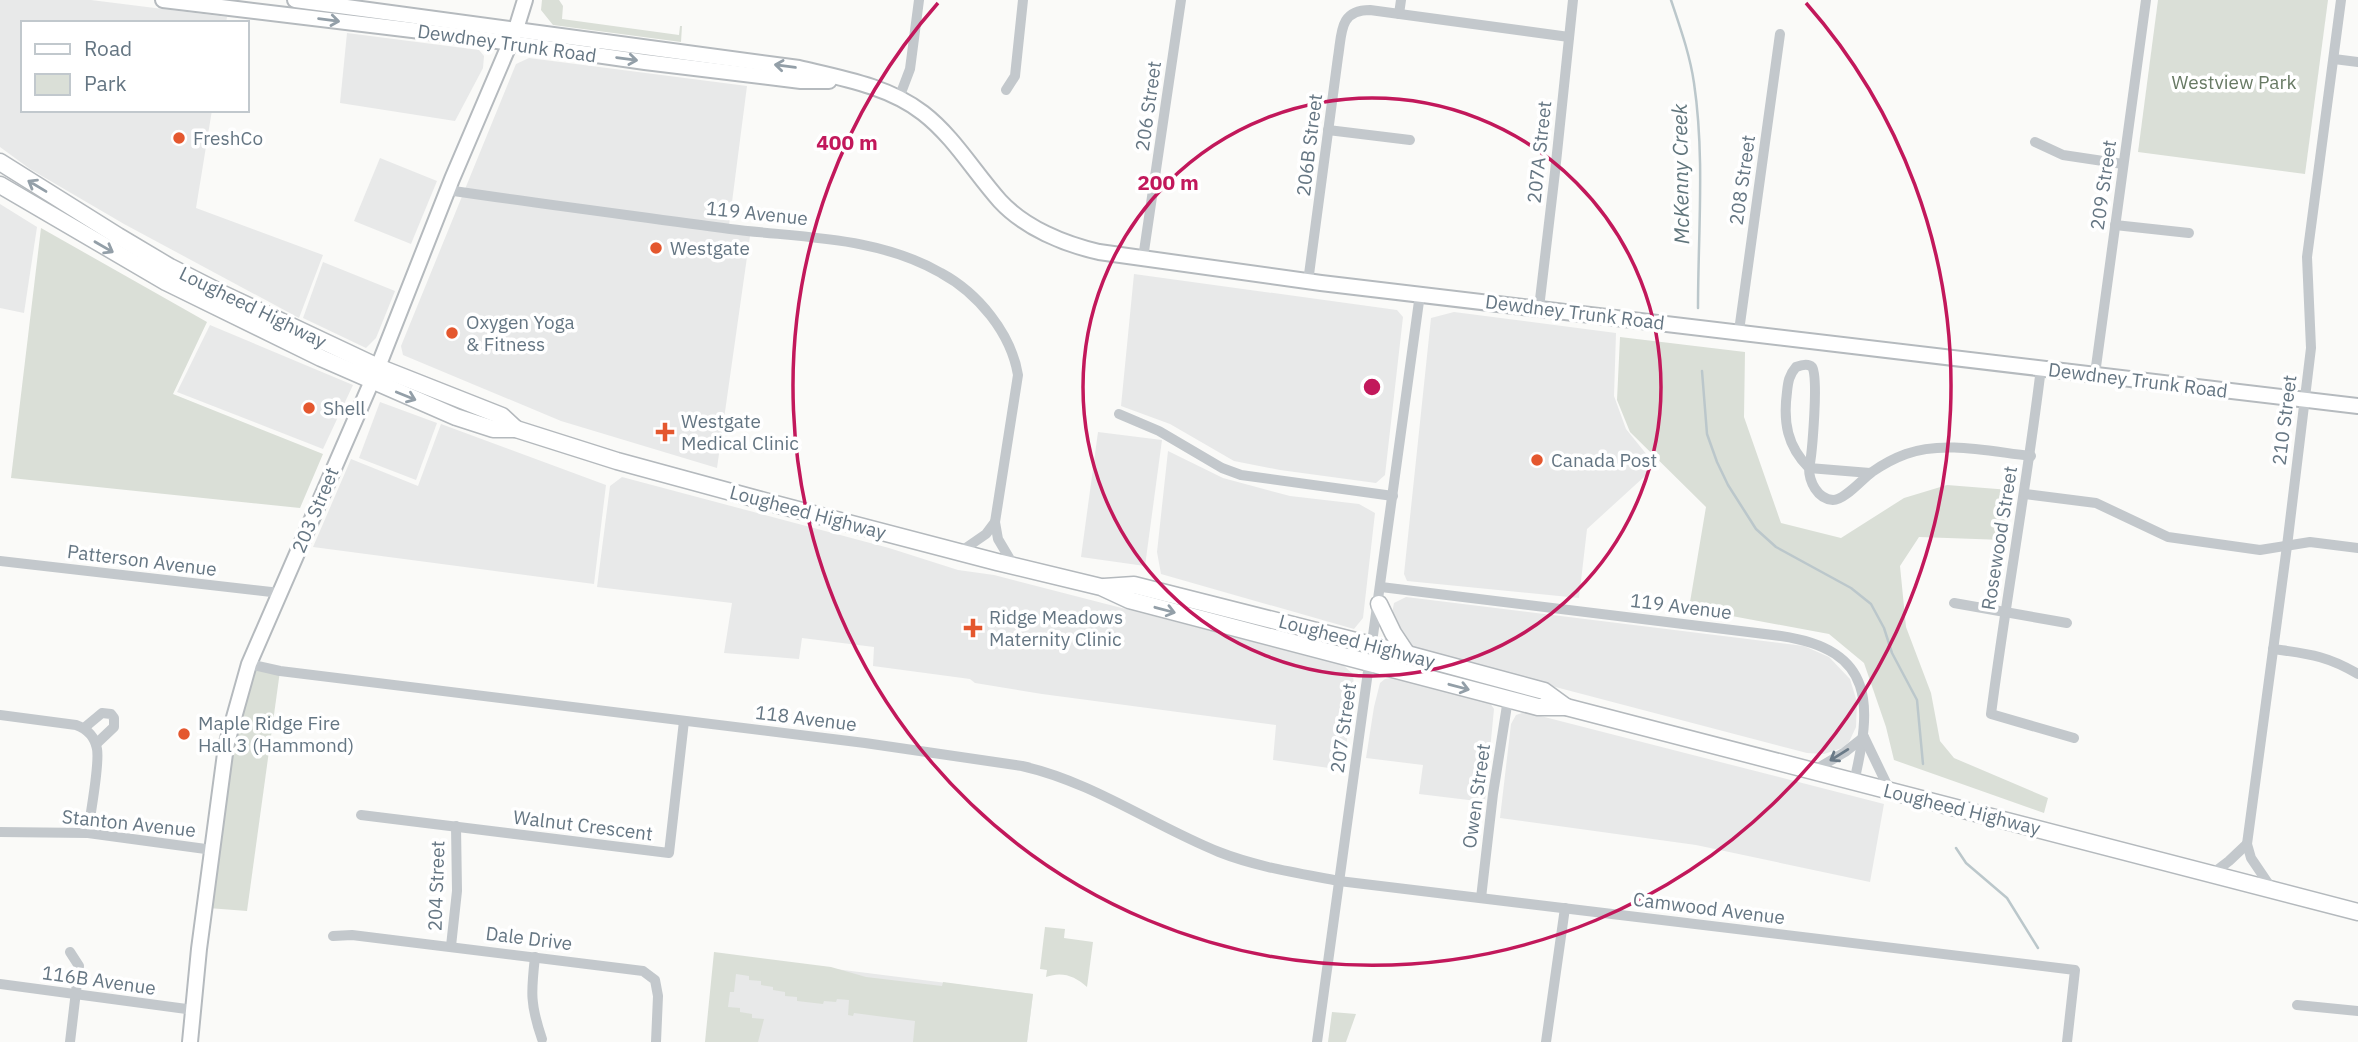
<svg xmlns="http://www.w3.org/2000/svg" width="2358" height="1042" font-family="'IBM Plex Sans',sans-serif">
	<rect width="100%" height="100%" fill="#fafaf8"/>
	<g fill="#e8e9e9">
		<path d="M0,0H91L227,17L226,23H23V110H212L196,208L323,255L299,318L124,224L30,169L0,147Z"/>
		<path d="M347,33L479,50L484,56L483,68L455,121L340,103Z"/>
		<path d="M529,58L747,86L728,233L750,236L717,468L561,421L403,355L401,346L516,64Z"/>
		<path d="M380,158L437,181L411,244L354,221Z"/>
		<path d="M0,204L37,227L24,313L0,308Z"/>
		<path d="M323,262L395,291L376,338L366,348L303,318Z"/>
		<path d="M1134,274L1397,310L1403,317L1385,475L1376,483L1280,470L1234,461L1170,424L1121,406Z"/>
		<path d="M1454,312L1616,333L1614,396L1626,429L1656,466L1587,529L1579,598L1407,581L1404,574L1431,318Z"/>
		<path d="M210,325L353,385L323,449L177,392Z"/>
		<path d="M380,402L437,423L416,480L359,458Z"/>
		<path d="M441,424L606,485L594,584L313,547L351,459L418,486Z"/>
		<path d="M1098,432L1162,440L1145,566L1081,557Z"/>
		<path d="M1168,451L1223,478L1290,496L1359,504L1375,513L1363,618L1354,629L1161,574L1157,552Z"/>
		<path d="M622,477L889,548L958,570L994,575L1343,665L1353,674L1354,687L1343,770L1273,760L1276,725L1042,694L975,683L970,679L873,666L874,647L802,638L799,659L724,653L732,603L597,587L610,486Z"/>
		<path d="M1406,597L1804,646L1829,657L1850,679L1857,702L1856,727L1849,742L1842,748L1824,754L1807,753L1415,650L1407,645L1392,614L1394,603Z"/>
		<path d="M1396,677L1490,703L1494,709L1485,802L1419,794L1423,765L1366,758L1374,707L1380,683L1385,679Z"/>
		<path d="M1525,712L1884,804L1870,882L1696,845L1500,818L1511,724L1516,715Z"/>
		<path d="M717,954L1033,994L1027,1042H707Z"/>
	</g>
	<g fill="#dadfd7">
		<path d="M542,0H559L563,6L562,19L679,35L680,26H682L681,42L553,25L541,10Z"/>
		<path d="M2158,0H2328L2305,174L2138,152Z"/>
		<path d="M41,228L207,322L173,394L323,454L300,508L11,478Z"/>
		<path d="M1620,337L1745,352L1744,417L1781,523L1841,538L1904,498L1947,485L2010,490L2004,540L1919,537L1900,566L1906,627L1931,693L1940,741L1954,758L2048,798L2044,813L1894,760L1886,727L1864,663L1829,634L1689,608L1706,507L1630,432L1617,400Z"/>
		<path d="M249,664L280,671L247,911L208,908L226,746Z"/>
		<path d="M1045,927L1065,929L1064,938L1093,942L1087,987C1075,976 1062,971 1046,977L1047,970L1040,969Z"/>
		<path d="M714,952L831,967L866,977L942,986L943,982L1033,994L1027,1042H913L915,1021L854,1013L853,1016L848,1015L849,1000L837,999L836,1002L824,1001L823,1004L797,1001V997L785,996V992L773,990V987L761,985V981L749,980V976L736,974L734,992H730L728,1007L740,1008V1012L752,1014V1018L764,1019L758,1042H705Z"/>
		<path d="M1332,1012L1356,1014L1346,1042H1328Z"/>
	</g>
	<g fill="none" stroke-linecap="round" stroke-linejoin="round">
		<g stroke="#bbc7cb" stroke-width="2.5">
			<path d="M1671,0C1680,27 1690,55 1694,83C1705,157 1698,233 1698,308"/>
			<path d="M1702,371L1707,434L1717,462L1728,485L1756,529L1776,547L1851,588L1871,604L1884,628L1892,653L1917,700L1923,764"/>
			<path d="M1956,848L1966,863L2007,898L2038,948"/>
		</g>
		<g stroke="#b5babe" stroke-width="18">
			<g id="major">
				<path d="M163,0L462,36L645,62L801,81H829"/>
				<path d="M295,0L799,68C841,78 888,86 923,113C954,137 974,172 1000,201C1025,228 1064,244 1099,252L1321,283L2358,406"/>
				<path d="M190,1042L199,949L226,746L249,664L378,367L452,179L516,29L525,0"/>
			</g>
		</g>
		<g stroke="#b4b9bd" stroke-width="19">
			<g id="highway">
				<path d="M0,162L118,236L170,267L223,294L378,367L502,416L516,429"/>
				<path d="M0,185L166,282L321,358L456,417L493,429H516L617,461L779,505L997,562L1101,587L1129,600L1538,707H1566L2358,912"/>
				<path d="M1104,587L1134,585L1407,654L1544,691L1566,707"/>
				<path d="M1379,604L1393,633L1407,654"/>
			</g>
		</g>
		<g stroke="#c3c8cc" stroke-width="10">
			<path d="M1399,14L1401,0"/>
			<path d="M2334,59L2358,62"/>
			<path d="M1006,90L1015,76L1023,0"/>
			<path d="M899,98L910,69L919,0"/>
			<path d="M1328,130L1410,140"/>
			<path d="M2035,142L2063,155L2123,164"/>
			<path d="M447,190C541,204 636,216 730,229C802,238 877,236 941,273C978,293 1011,333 1018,375L995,522L998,539L1014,566"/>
			<path d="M2115,225L2189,233"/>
			<path d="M1143,258L1181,0"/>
			<path d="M1308,282L1338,57C1342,33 1339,10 1370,10L1569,37"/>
			<path d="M1539,308L1555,172L1573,0"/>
			<path d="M1739,331L1780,34"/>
			<path d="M2041,368C2027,484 2006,598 1991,714L2074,738"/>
			<path d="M2095,374L2146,0"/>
			<path d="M1119,414L1159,431L1222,468L1241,475L1393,496"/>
			<path d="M1870,473L1809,468C1787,446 1783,422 1787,392C1788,382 1789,375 1796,367C1801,365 1808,363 1812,367C1819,373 1812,456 1809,468C1809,481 1817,499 1833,500C1845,500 1863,478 1872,472C1882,465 1895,458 1906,454C1944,440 1992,452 2031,456"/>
			<path d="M2025,494L2096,503L2168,537L2260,550L2310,542L2358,548"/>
			<path d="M960,552L986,534L995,522"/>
			<path d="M0,561L280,593"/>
			<path d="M1381,587L1781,636C1876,650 1872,705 1854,782"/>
			<path d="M1954,603L2067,623"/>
			<path d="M2273,649C2308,654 2326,655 2358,674"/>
			<path d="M249,664L280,671L865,743L1022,766C1093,782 1152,825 1219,852C1257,867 1298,873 1339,881L2075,970L2067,1042"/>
			<path d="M0,715L76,725C87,729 95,737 97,749C100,765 90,814 88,833"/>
			<path d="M84,728L102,713L111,714L114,718V727L96,744"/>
			<path d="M1864,737L1890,791"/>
			<path d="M1813,771L1845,752L1864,737"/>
			<path d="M361,815L669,853L684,721"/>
			<path d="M0,832L88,833L213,850"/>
			<path d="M2212,874L2229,861L2247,844"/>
			<path d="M2272,889L2251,858L2247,844L2287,546L2311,348L2307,257L2341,0"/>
			<path d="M1481,898L1493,794L1508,699"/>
			<path d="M333,936L352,935L643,971L655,980L658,996L656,1042"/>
			<path d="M451,946L457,891L456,826"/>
			<path d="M70,952L79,966L70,1042"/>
			<path d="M535,957C531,992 530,1004 542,1039"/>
			<path d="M0,984L194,1010"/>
			<path d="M2297,1005L2358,1011"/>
			<path d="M1317,1042L1420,294"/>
			<path d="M1546,1042L1565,908"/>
		</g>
		<use href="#major" stroke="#fff" stroke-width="14"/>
		<use href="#highway" stroke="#fff" stroke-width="16"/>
	</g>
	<defs><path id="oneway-shaft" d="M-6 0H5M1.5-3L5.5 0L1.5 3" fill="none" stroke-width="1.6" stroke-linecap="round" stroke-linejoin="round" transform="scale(1.75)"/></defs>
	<g stroke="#939fa8">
		<use href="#oneway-shaft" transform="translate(329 20) rotate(7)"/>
		<use href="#oneway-shaft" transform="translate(627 59) rotate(8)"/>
		<use href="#oneway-shaft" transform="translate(785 66) rotate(-172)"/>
		<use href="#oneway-shaft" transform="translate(37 186) rotate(-149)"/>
		<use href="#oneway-shaft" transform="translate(104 247) rotate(30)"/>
		<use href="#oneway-shaft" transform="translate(406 396) rotate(22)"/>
		<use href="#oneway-shaft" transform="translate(1165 610) rotate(15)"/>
		<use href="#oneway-shaft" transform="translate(1459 687) rotate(15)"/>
	</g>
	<use stroke="#6a7a87" href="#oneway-shaft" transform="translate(1839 755) rotate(148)"/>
	<g fill="none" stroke="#c2185b" stroke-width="3.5">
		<circle cx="1372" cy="387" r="289"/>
		<path d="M1806 3A579 579 0 1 1 938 3"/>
	</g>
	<g fill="#e4572e" stroke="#fff" stroke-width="2.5">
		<circle cx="179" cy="138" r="7"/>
		<circle cx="656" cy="248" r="7"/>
		<circle cx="452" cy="333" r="7"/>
		<circle cx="309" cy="408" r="7"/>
		<path d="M661.5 421.5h7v7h7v7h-7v7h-7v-7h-7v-7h7z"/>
		<circle cx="1537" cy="460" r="7"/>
		<path d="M969.5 617.5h7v7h7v7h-7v7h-7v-7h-7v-7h7z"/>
		<circle cx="184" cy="734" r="7"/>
	</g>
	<g text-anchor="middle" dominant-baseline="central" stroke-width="7" stroke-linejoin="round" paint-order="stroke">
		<g font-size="19" fill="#657683" stroke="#fff">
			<text transform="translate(507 43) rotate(8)">Dewdney Trunk Road</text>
			<text transform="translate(1148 106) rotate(-82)">206 Street</text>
			<text transform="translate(1309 145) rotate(-83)">206B Street</text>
			<text transform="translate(1539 152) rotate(-84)">207A Street</text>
			<text transform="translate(1742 180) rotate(-82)">208 Street</text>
			<text transform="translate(2103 185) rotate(-82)">209 Street</text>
			<text transform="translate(757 213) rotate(6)">119 Avenue</text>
			<text transform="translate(253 307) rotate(26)">Lougheed Highway</text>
			<text transform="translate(1575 312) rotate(7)">Dewdney Trunk Road</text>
			<text transform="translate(2138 380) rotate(7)">Dewdney Trunk Road</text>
			<text transform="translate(2284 420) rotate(-83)">210 Street</text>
			<text transform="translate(315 510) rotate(-67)">203 Street</text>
			<text transform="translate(808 512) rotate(15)">Lougheed Highway</text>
			<text transform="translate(1999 538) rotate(-81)">Rosewood Street</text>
			<text transform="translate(142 560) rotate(7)">Patterson Avenue</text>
			<text transform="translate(1681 606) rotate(7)">119 Avenue</text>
			<text transform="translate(1357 641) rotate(15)">Lougheed Highway</text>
			<text transform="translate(806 718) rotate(7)">118 Avenue</text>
			<text transform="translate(1343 728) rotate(-82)">207 Street</text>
			<text transform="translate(1476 796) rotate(-82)">Owen Street</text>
			<text transform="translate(1962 809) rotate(14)">Lougheed Highway</text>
			<text transform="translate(129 823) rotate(6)">Stanton Avenue</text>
			<text transform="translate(583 825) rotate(7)">Walnut Crescent</text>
			<text transform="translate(436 886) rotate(-88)">204 Street</text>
			<text transform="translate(1709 908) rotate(7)">Camwood Avenue</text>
			<text transform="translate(529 938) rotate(7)">Dale Drive</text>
			<text transform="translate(99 980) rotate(8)">116B Avenue</text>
		</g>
		<g font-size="19" fill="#687a64" stroke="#fff">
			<text x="2234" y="82">Westview Park</text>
		</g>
		<g font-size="19" fill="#657683" stroke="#fff" text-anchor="start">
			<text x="193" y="138">FreshCo</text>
			<text x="670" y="248">Westgate</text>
			<text x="466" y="322">Oxygen Yoga<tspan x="466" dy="22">&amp; Fitness</tspan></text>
			<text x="323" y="408">Shell</text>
			<text x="681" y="421">Westgate<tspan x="681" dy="22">Medical Clinic</tspan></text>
			<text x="1551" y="460">Canada Post</text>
			<text x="989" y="617">Ridge Meadows<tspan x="989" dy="22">Maternity Clinic</tspan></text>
			<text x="198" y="723">Maple Ridge Fire<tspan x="198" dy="22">Hall 3 (Hammond)</tspan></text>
		</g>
		<g font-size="21" font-style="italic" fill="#60757c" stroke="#fff">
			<text transform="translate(1680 174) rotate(-91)">McKenny Creek</text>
		</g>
	</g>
	<circle cx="1372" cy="387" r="10" fill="#c2185b" stroke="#fff" stroke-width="3.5"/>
	<g font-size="21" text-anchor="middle" font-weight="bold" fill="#c2185b" stroke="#fff" stroke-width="7" stroke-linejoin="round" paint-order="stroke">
		<text x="847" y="150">400 m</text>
		<text x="1168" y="190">200 m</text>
	</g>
	<rect x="21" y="21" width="228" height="91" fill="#ffffff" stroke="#c1c8cd" stroke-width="2"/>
	<rect x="35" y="44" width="35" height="10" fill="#ffffff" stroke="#c1c8cd" stroke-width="2"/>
	<text x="84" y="56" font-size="21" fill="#657683">Road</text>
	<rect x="35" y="74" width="35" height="21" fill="#dadfd7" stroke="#c1c8cd" stroke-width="2"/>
	<text x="84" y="91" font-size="21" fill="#657683">Park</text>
</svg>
